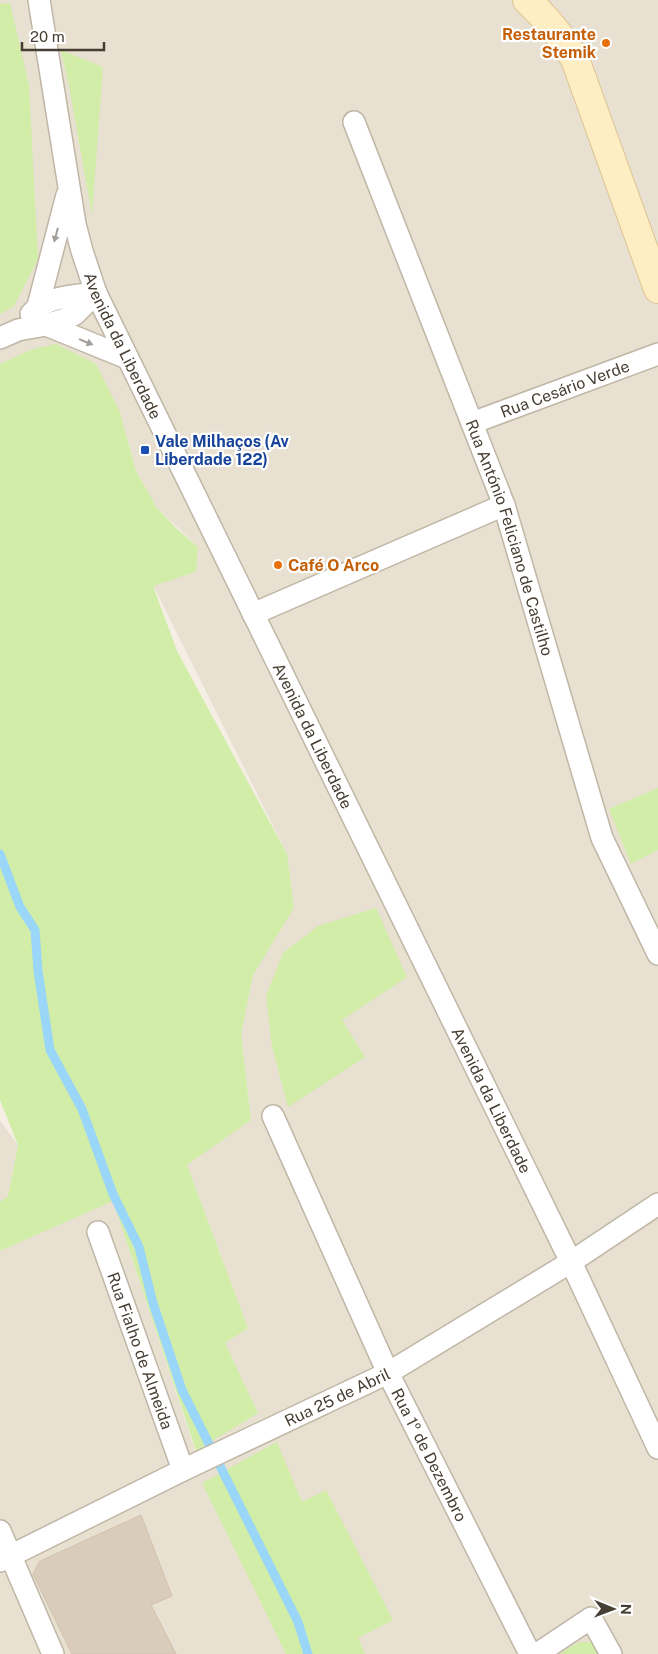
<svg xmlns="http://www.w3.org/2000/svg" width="658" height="1654" font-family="'Public Sans',sans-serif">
	<rect width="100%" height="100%" fill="#f4eee4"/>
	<g fill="#e8e0d1">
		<path d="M0,0H658V1654H0V1251L113,1200L195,1450L224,1343L248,1328L187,1165L251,1119L241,1034L252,975L294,908L287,854L153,585L196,572L198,547L157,508L136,471L120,412L33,349L0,364Z"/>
		<path d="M0,1121L18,1145L8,1196L0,1202Z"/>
	</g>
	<g fill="#d1eda8">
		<path d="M10,3L29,85L38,259L14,306L0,314V4Z"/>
		<path d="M61,50L103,67L92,215L69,86Z"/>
		<path d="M56,344L96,364L120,412L136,471L157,508L177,529L198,547L196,572L153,586L177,651L287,854L294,908L253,975L241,1034L251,1120L187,1165L248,1328L225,1343L258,1413L196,1451L113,1201L0,1251V1202L8,1196L18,1145L0,1100V364L33,349Z"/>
		<path d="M658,788V850L631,864L609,809Z"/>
		<path d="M376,908L407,977L342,1020L365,1057L288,1107L272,1047L266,996L283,953L318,926Z"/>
		<path d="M277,1442L302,1502L326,1490L393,1620L358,1638L365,1654H286L202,1483Z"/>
		<path d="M580,1642H593L599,1654H558Z"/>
	</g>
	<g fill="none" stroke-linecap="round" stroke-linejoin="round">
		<path stroke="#99d6f8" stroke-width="9" d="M0,854L20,907L35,930L38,971L50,1050L82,1109L113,1194L139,1247L153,1303L182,1390L298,1622L308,1654"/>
	</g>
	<path fill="#daccbb" stroke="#d2c1ab" d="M141,1515L172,1596L151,1605L176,1654H72L33,1574L40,1561Z"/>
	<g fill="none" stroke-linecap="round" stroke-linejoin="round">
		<g stroke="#c0b6a6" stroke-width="24">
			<g id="street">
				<path id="s1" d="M39,0L75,224L82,251L96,293L571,1262L658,1448"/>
				<path id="s2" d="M354,122L504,505L602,838L658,954"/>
				<path d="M38,306L67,195"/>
				<path d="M31,314C46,296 74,296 96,293"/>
				<path d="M46,325L127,358"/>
				<path d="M0,338L18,330L46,325L65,319L75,314L96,293"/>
				<path id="s3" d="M472,423L658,354"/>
				<path d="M253,614L504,505"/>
				<path d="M273,1116L388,1373L530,1654"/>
				<path id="s4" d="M98,1232L183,1470"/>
				<path d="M0,1531L53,1654"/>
				<path id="s5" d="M0,1561L183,1470L388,1373L571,1262L658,1204"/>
				<path d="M537,1654L591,1618L611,1654"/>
			</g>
		</g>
		<g stroke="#dcc491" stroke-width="30">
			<path id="secondary" d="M527,0C546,18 562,36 575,59L658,289"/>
		</g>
		<use href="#street" stroke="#fff" stroke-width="21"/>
		<use href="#secondary" stroke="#ffeec3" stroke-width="28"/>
	</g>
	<defs><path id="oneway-solid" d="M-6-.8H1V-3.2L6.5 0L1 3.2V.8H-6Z" transform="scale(1.25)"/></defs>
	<g fill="#a39e99">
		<use href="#oneway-solid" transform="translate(56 235) rotate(105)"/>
		<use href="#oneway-solid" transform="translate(86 342) rotate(22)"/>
	</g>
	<g fill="#e8710a" stroke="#fff" stroke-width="2">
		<circle cx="606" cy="43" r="5"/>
		<circle cx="278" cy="565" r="5"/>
	</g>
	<rect fill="#1a4fb4" stroke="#fff" stroke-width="2" x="140" y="445" width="10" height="10" rx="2.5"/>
	<g text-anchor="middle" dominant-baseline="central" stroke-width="4.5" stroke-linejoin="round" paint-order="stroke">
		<g font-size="16" font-weight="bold" fill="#c56008" stroke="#fff" text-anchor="end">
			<text x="596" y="34">Restaurante<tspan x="596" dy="18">Stemik</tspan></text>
			<text x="288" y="565" text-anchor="start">Café O Arco</text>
		</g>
		<g font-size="16" fill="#473e33" stroke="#fff">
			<text stroke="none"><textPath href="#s1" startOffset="358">Avenida da Liberdade</textPath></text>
			<text stroke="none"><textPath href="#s3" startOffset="99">Rua Cesário Verde</textPath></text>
			<text stroke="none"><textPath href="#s2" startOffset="444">Rua António Feliciano de Castilho</textPath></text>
			<text stroke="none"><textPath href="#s1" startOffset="792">Avenida da Liberdade</textPath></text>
			<text stroke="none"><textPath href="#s1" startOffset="1198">Avenida da Liberdade</textPath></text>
			<text stroke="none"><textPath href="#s4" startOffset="126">Rua Fialho de Almeida</textPath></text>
			<text stroke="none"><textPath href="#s5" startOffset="375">Rua 25 de Abril</textPath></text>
			<text transform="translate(429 1455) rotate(63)">Rua 1º de Dezembro</text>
		</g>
		<g font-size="16" font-weight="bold" fill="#164399" stroke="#fff" text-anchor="start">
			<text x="155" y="441">Vale Milhaços (Av<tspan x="155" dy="18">Liberdade 122)</tspan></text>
		</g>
	</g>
	<g transform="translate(613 1609) rotate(91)" stroke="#ffffff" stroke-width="4" paint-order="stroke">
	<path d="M0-4L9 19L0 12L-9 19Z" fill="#473e33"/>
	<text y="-8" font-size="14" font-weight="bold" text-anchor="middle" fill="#473e33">N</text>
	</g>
	<path d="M22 42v8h82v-8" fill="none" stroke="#473e33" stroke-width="2.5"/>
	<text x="30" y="42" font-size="15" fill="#473e33" stroke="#ffffff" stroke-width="4" paint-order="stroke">20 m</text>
</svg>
